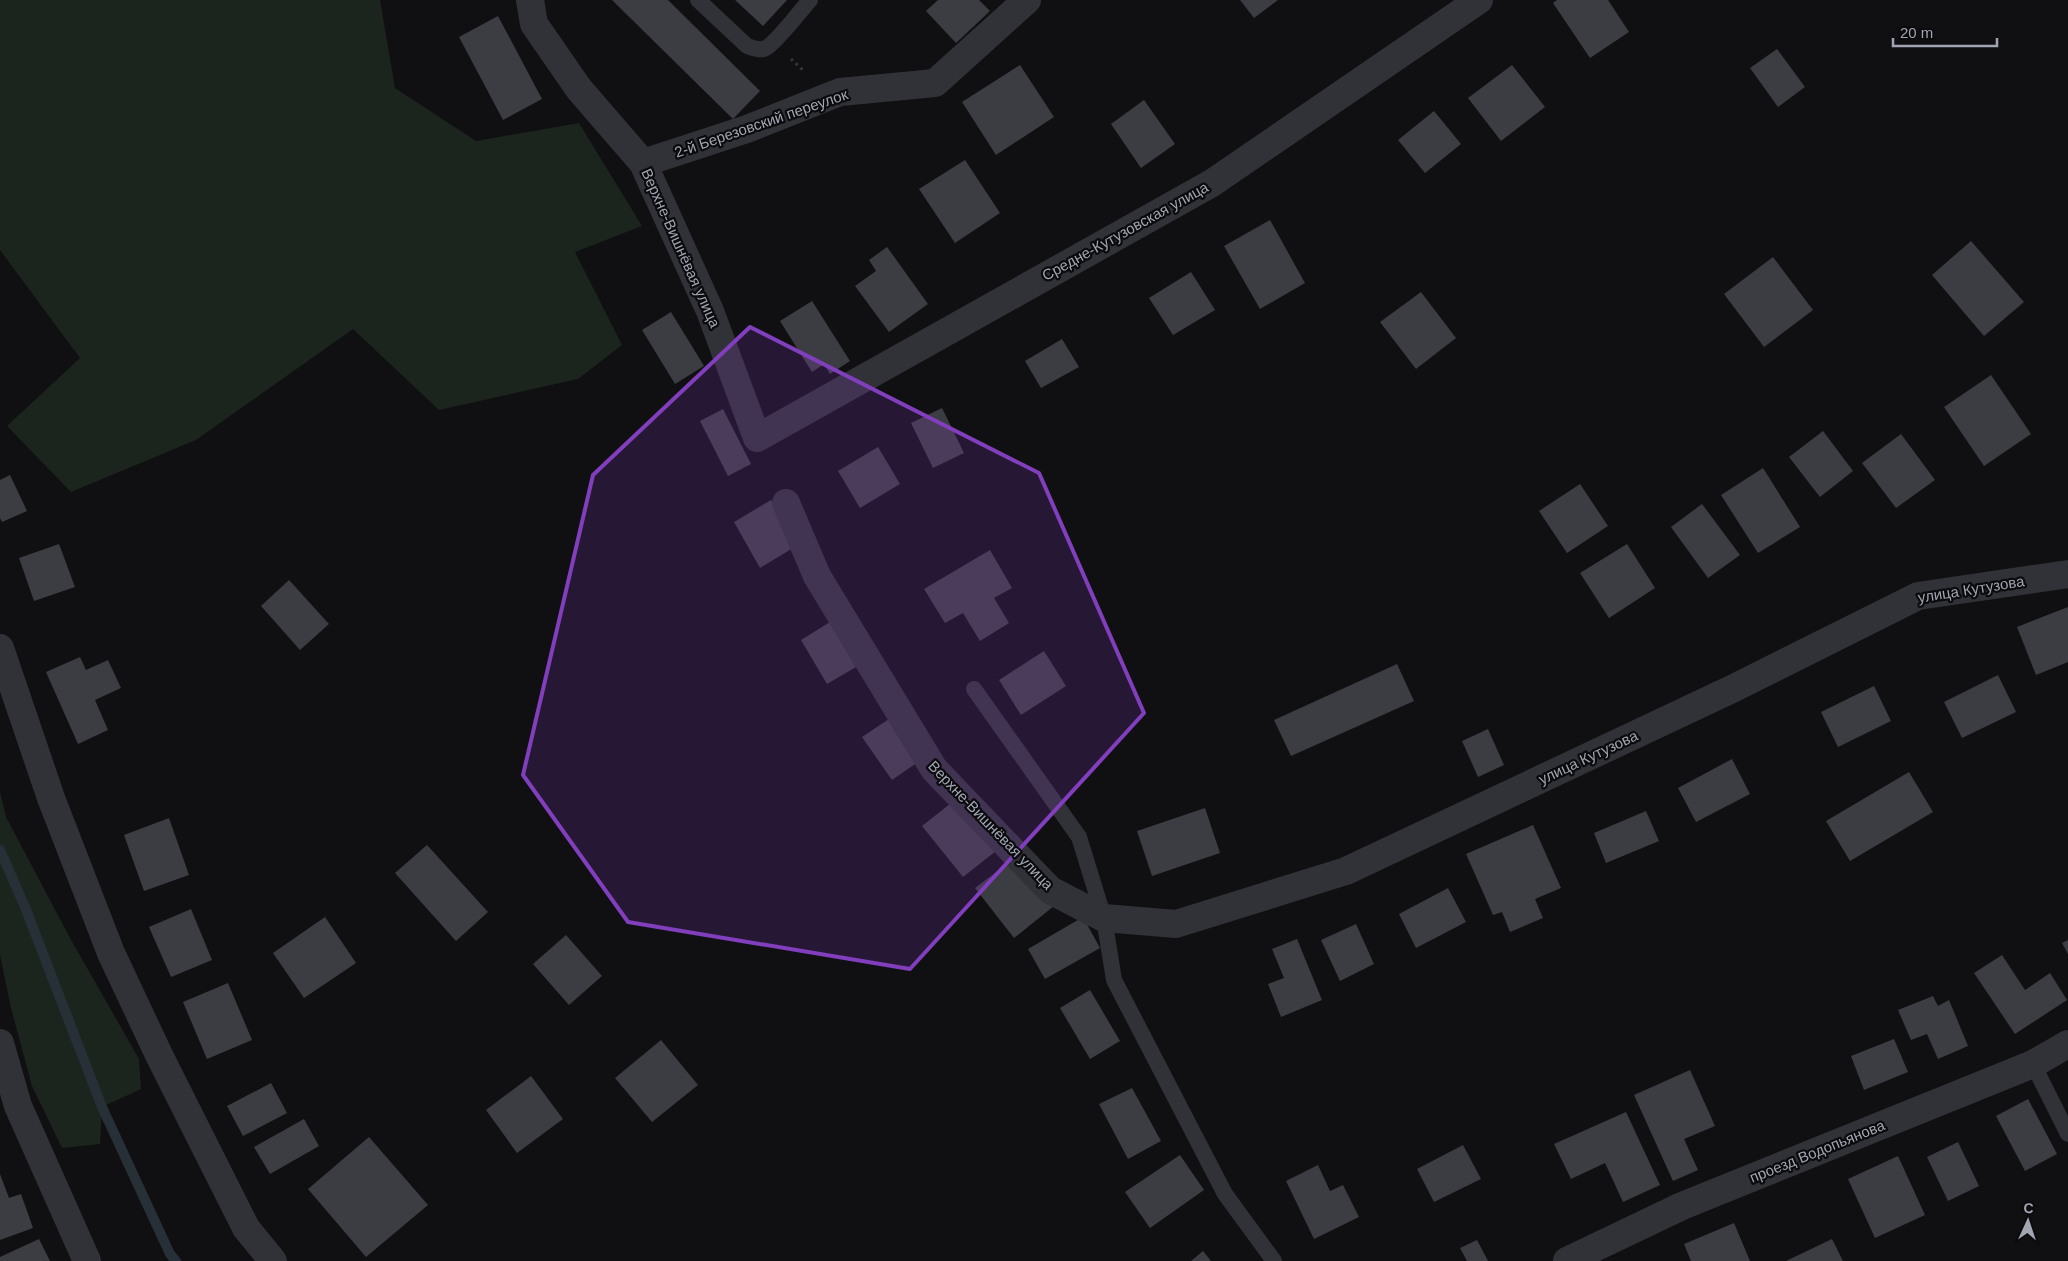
<svg xmlns="http://www.w3.org/2000/svg" width="2068" height="1261" font-family="Arial,sans-serif">
	<rect width="100%" height="100%" fill="#101012"/>
	<g fill="#1c241e">
		<path d="M0,0H380L395,88L476,141L579,123L642,226L575,252L622,345L578,379L439,410L353,329L196,440L71,492L7,426L80,358L0,250Z"/>
		<path d="M0,792L6,817L70,938L139,1059L141,1089L102,1107L100,1144L62,1148L32,1086L11,1008L0,955Z"/>
	</g>
	<g fill="none" stroke-linecap="round" stroke-linejoin="round">
		<path stroke="#283037" stroke-width="10" d="M0,850L25,907L102,1107L170,1254L176,1261"/>
	</g>
	<g fill="#3c3d42">
		<path d="M612,0H668L760,91L733,119Z"/>
		<path d="M735,0H787L763,26Z"/>
		<path d="M938,0H979L990,11L956,43L926,11Z"/>
		<path d="M1240,0H1278L1254,18Z"/>
		<path d="M1557,0H1608L1629,32L1590,58L1553,3Z"/>
		<path d="M498,16L542,99L503,120L459,37Z"/>
		<path d="M1777,49L1805,87L1778,107L1750,68Z"/>
		<path d="M1020,65L1054,117L996,155L962,102Z"/>
		<path d="M1512,65L1545,107L1501,141L1468,98Z"/>
		<path d="M1144,100L1175,144L1141,168L1111,124Z"/>
		<path d="M1434,111L1461,144L1425,173L1398,140Z"/>
		<path d="M965,160L1000,213L955,243L919,189Z"/>
		<path d="M1270,220L1305,283L1260,309L1224,246Z"/>
		<path d="M1971,241L2024,302L1984,336L1932,275Z"/>
		<path d="M887,247L928,304L889,332L855,286L876,271L869,260Z"/>
		<path d="M1773,257L1813,310L1764,347L1724,294Z"/>
		<path d="M1191,272L1215,310L1173,335L1149,298Z"/>
		<path d="M1421,292L1456,338L1416,369L1380,322Z"/>
		<path d="M812,301L850,361L830,374L824,364L812,372L780,321Z"/>
		<path d="M671,312L704,366L675,384L642,330Z"/>
		<path d="M1062,339L1079,367L1041,388L1025,361Z"/>
		<path d="M1991,375L2031,434L1984,466L1944,407Z"/>
		<path d="M942,408L964,453L933,468L911,423Z"/>
		<path d="M723,409L751,464L728,476L700,421Z"/>
		<path d="M1823,431L1853,471L1820,497L1789,457Z"/>
		<path d="M1901,434L1935,480L1896,508L1862,463Z"/>
		<path d="M878,447L900,484L860,508L838,471Z"/>
		<path d="M1763,468L1800,527L1758,553L1721,495Z"/>
		<path d="M10,475L27,511L2,522L0,518V480Z"/>
		<path d="M1580,484L1608,526L1567,553L1539,511Z"/>
		<path d="M771,500L798,545L760,568L734,522Z"/>
		<path d="M1702,504L1740,555L1708,578L1671,527Z"/>
		<path d="M59,544L75,587L34,601L19,558Z"/>
		<path d="M1627,544L1655,588L1609,618L1580,573Z"/>
		<path d="M990,550L1012,588L994,598L1009,623L980,641L963,613L945,623L924,589Z"/>
		<path d="M289,580L329,624L300,650L261,606Z"/>
		<path d="M2068,607V662L2036,675L2017,627Z"/>
		<path d="M830,622L856,667L827,684L801,640Z"/>
		<path d="M1044,651L1066,686L1021,715L999,680Z"/>
		<path d="M80,657L86,670L108,660L121,688L95,700L108,730L78,744L46,672Z"/>
		<path d="M1397,664L1414,701L1291,756L1274,720Z"/>
		<path d="M1998,675L2016,712L1962,738L1944,702Z"/>
		<path d="M1874,686L1891,721L1838,747L1821,712Z"/>
		<path d="M889,719L918,762L892,780L862,737Z"/>
		<path d="M1488,729L1504,765L1478,777L1462,741Z"/>
		<path d="M1732,759L1750,794L1696,822L1678,788Z"/>
		<path d="M1909,772L1933,812L1850,861L1826,821Z"/>
		<path d="M955,800L996,851L963,877L922,826Z"/>
		<path d="M1205,808L1220,853L1152,876L1137,831Z"/>
		<path d="M1646,811L1659,841L1606,863L1594,833Z"/>
		<path d="M169,818L189,875L144,891L124,835Z"/>
		<path d="M1533,825L1561,888L1535,899L1543,918L1510,932L1502,912L1493,915L1466,854Z"/>
		<path d="M427,845L488,912L456,941L395,873Z"/>
		<path d="M1016,857L1054,906L1014,938L975,888Z"/>
		<path d="M1448,888L1466,922L1416,948L1399,914Z"/>
		<path d="M191,909L212,960L171,977L149,927Z"/>
		<path d="M325,917L356,963L304,998L273,953Z"/>
		<path d="M1083,917L1100,948L1045,979L1028,949Z"/>
		<path d="M1356,924L1374,964L1340,981L1321,940Z"/>
		<path d="M566,935L602,976L569,1005L533,964Z"/>
		<path d="M1297,939L1322,1000L1281,1017L1268,984L1284,978L1272,949Z"/>
		<path d="M2068,940V954L2062,943Z"/>
		<path d="M2002,955L2025,990L2050,973L2067,1000L2015,1034L1974,973Z"/>
		<path d="M228,983L252,1040L207,1059L183,1002Z"/>
		<path d="M1090,990L1120,1041L1090,1059L1060,1008Z"/>
		<path d="M1933,996L1938,1006L1949,1000L1968,1046L1938,1059L1927,1034L1911,1040L1898,1010Z"/>
		<path d="M1894,1039L1908,1072L1864,1090L1851,1056Z"/>
		<path d="M661,1040L698,1085L652,1122L615,1078Z"/>
		<path d="M1690,1070L1715,1126L1684,1139L1698,1170L1673,1181L1634,1095Z"/>
		<path d="M531,1076L563,1119L517,1153L486,1110Z"/>
		<path d="M271,1083L287,1113L243,1136L227,1106Z"/>
		<path d="M1132,1088L1161,1141L1128,1159L1099,1104Z"/>
		<path d="M2028,1099L2057,1154L2025,1171L1996,1116Z"/>
		<path d="M1626,1112L1660,1185L1623,1202L1605,1163L1571,1179L1554,1144Z"/>
		<path d="M304,1119L319,1146L270,1174L254,1147Z"/>
		<path d="M369,1137L428,1205L366,1257L308,1189Z"/>
		<path d="M1958,1142L1979,1186L1948,1201L1927,1157Z"/>
		<path d="M1463,1145L1481,1179L1434,1202L1417,1169Z"/>
		<path d="M1180,1155L1204,1190L1150,1228L1125,1192Z"/>
		<path d="M1898,1156L1925,1215L1875,1238L1848,1179Z"/>
		<path d="M1318,1165L1330,1191L1343,1185L1359,1217L1314,1239L1286,1181Z"/>
		<path d="M0,1174L9,1198L21,1194L33,1228L0,1240Z"/>
		<path d="M1734,1223L1750,1261H1691L1684,1244Z"/>
		<path d="M39,1239L50,1261H0V1257Z"/>
		<path d="M1832,1239L1843,1261H1786Z"/>
		<path d="M1477,1240L1488,1261H1467L1460,1248Z"/>
		<path d="M1203,1251L1211,1261H1191Z"/>
	</g>
	<g fill="none" stroke-linecap="round" stroke-linejoin="round">
		<path stroke="#37383e" stroke-width="3" stroke-dasharray="2.5 4" stroke-linecap="butt" d="M791,59L805,72"/>
		<g stroke="#313237" stroke-width="16">
			<path d="M698,0L747,46C753,48 760,51 766,48C777,42 800,11 810,0"/>
			<path d="M974,689L1079,837L1104,918L1114,980L1225,1194L1274,1261"/>
			<path d="M2033,1064L2068,1134"/>
		</g>
		<g stroke="#313237" stroke-width="28">
			<path d="M530,0L534,24L579,89L643,163L710,311L757,438L1212,183L1479,0"/>
			<path d="M643,163L747,129L840,92L935,83L1027,0"/>
			<path d="M786,503L817,576L934,769L1050,890L1104,918L1176,924L1346,871L1732,689L1918,596L2068,574"/>
			<path d="M0,648L51,798L111,953L159,1055L246,1228L273,1261"/>
			<path d="M0,1043L18,1106L87,1261"/>
			<path d="M1567,1261L1682,1206L2033,1064L2068,1044"/>
		</g>
	</g>
	<path fill="#813ebd" fill-opacity="0.2" stroke="#813ebd" stroke-width="4" stroke-linejoin="round" d="M750,327L1039,473L1144,713L910,969L628,922L523,775L593,475Z"/>
	<g text-anchor="middle" dominant-baseline="central" stroke-width="4.5" stroke-linejoin="round" paint-order="stroke">
		<g font-size="15" fill="#a1a5b3" stroke="#0b0b0d">
			<text transform="translate(761 123) rotate(-19)">2-й Березовский переулок</text>
			<text transform="translate(1125 231) rotate(-29)">Средне-Кутузовская улица</text>
			<text transform="translate(681 248) rotate(66)">Верхне-Вишнёвая улица</text>
			<text transform="translate(1971 589) rotate(-9)">улица Кутузова</text>
			<text transform="translate(1588 757) rotate(-25)">улица Кутузова</text>
			<text transform="translate(991 825) rotate(46)">Верхне-Вишнёвая улица</text>
			<text transform="translate(1817 1151) rotate(-22)">проезд Водопьянова</text>
		</g>
	</g>
	<g transform="translate(2028 1221) rotate(3)" stroke="#0b0b0d" stroke-width="4" paint-order="stroke">
	<path d="M0-4L9 19L0 12L-9 19Z" fill="#a1a5b3"/>
	<text y="-8" font-size="14" font-weight="bold" text-anchor="middle" fill="#a1a5b3">С</text>
	</g>
	<path d="M1893 38v8h104v-8" fill="none" stroke="#a1a5b3" stroke-width="2.5"/>
	<text x="1900" y="38" font-size="15" fill="#a1a5b3" stroke="#0b0b0d" stroke-width="4" paint-order="stroke">20 m</text>
</svg>
